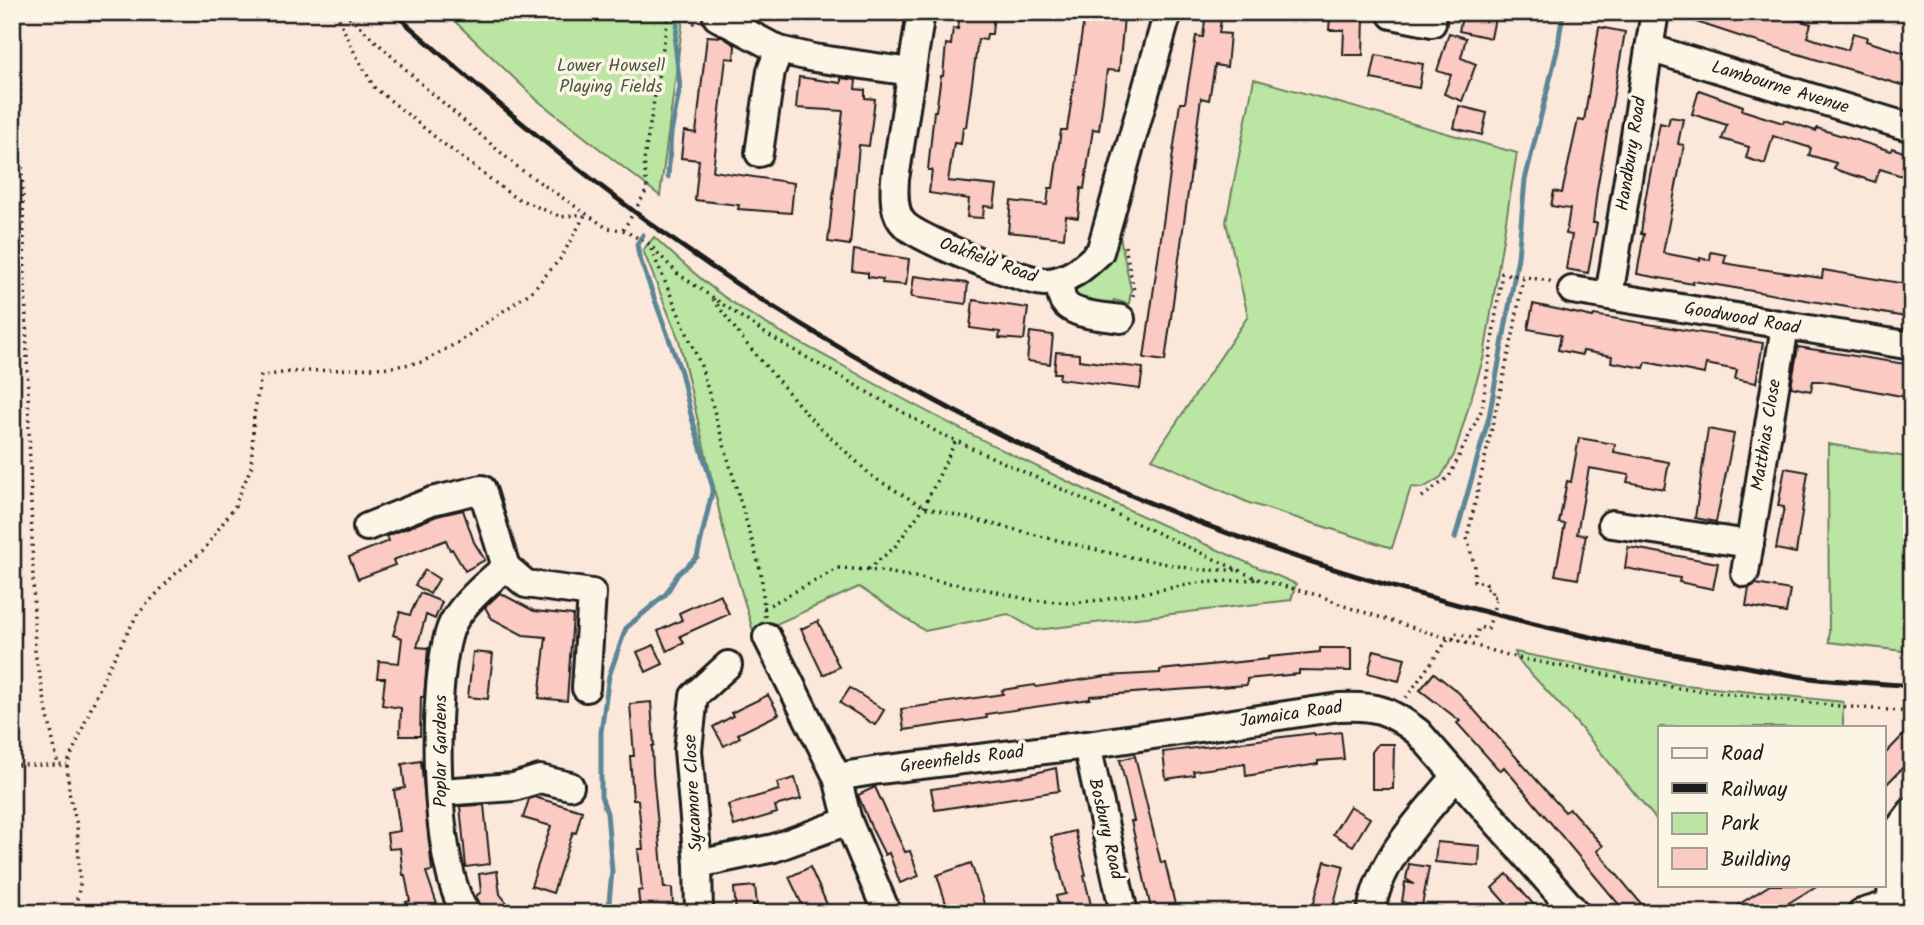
<svg xmlns="http://www.w3.org/2000/svg" width="1924" height="925" font-family="Kalam,sans-serif">
	<rect width="100%" height="100%" fill="#fbe8db"/>
	<filter id="ink" filterUnits="userSpaceOnUse"><feTurbulence type="fractalNoise" baseFrequency=".0143" numOctaves="2"/><feDisplacementMap in="SourceGraphic" scale="14" xChannelSelector="R" yChannelSelector="G"/><feConvolveMatrix kernelMatrix="1 2 1 2 8 2 1 2 1" color-interpolation-filters="sRGB"/></filter>
	<g filter="url(#ink)">
		<g fill="#bae5a2" stroke="#6b805f" stroke-width="2">
			<path d="M445,12H684L660,196L537,100Z"/>
			<path d="M1254,79L1517,153L1484,356L1454,455L1441,477L1423,488L1411,487L1392,548L1249,503L1152,459L1248,316L1226,222Z"/>
			<path d="M1117,222L1131,290L1129,304L1114,300L1109,308L1069,303L1074,283Z"/>
			<path d="M654,237C676,257 698,278 723,296C760,323 806,345 847,368C992,450 1144,518 1296,584L1291,600L1036,630L1008,614L925,631L859,587L754,634L725,536L679,340L643,250Z"/>
			<path d="M1828,444L1912,458V652L1829,642Z"/>
			<path d="M1515,652L1676,684L1843,702V727H1660V824L1574,720L1518,660Z"/>
		</g>
		<g fill="none" stroke-linecap="round" stroke-linejoin="round">
			<g stroke="#5c8696" stroke-width="5">
				<path d="M668,177L671,133L680,87L675,43L679,12"/>
				<path d="M1455,538L1489,417L1518,257L1525,180L1557,51L1563,12"/>
				<path d="M608,913L612,871L607,813L601,796V732L609,676L626,628L666,594L678,574L697,557L713,488L691,415L681,372L639,256L637,244L643,235"/>
			</g>
		</g>
		<g fill="#facac3" stroke="#1c1c1c" stroke-width="2">
			<path d="M960,12H994L992,34H987L986,40L978,39L966,127H963L961,144L954,143L948,181L997,186L994,207L984,206L983,218L967,217L969,199L929,193L932,170H928L934,111H936L941,76H943L946,44L951,45L953,28L958,29Z"/>
			<path d="M1085,12L1124,17L1119,71L1107,70L1099,130L1093,129L1084,189L1081,188L1078,218L1066,216L1064,238L1008,232L1011,201L1047,205L1049,188H1053L1061,130H1067Z"/>
			<path d="M1206,12H1222L1219,33L1230,34L1227,67L1215,65L1209,100L1201,98L1165,361L1144,358L1180,103H1185L1196,36L1203,37Z"/>
			<path d="M1463,12L1495,18L1491,38L1459,31Z"/>
			<path d="M1675,12H1773L1811,24L1807,37L1848,50L1853,33L1867,37L1866,41L1912,55V74L1908,87L1748,39L1675,15Z"/>
			<path d="M1330,16L1364,17L1363,55H1343L1344,30H1329Z"/>
			<path d="M1599,27L1625,32L1597,189L1593,223H1597L1588,273L1566,269L1572,235L1566,234L1570,209L1551,206L1554,191L1562,193L1578,120L1584,121Z"/>
			<path d="M1449,33L1466,38L1461,58L1476,64L1462,101L1444,94L1451,75L1437,71Z"/>
			<path d="M707,36L722,37L735,45L734,59L726,58L713,171L794,183L791,213L738,209L739,205L695,200L699,160L681,158L684,131L696,133Z"/>
			<path d="M1376,55L1423,64L1419,88L1371,79Z"/>
			<path d="M799,77L841,83V78L856,80L855,89L865,90V98L875,99L869,146L859,145L850,245L828,242L843,111L796,108Z"/>
			<path d="M1699,90L1743,106L1742,110L1783,123L1784,120L1816,131L1817,128L1891,151L1892,148L1912,155V179L1880,169L1875,182L1834,169L1836,163L1809,155L1811,148L1773,136L1765,164L1746,158L1749,147L1722,139L1727,125L1692,114Z"/>
			<path d="M1459,106L1487,113L1482,135L1454,128Z"/>
			<path d="M1670,117L1683,119L1678,144L1684,145L1663,253L1700,260V258L1710,260L1711,252L1726,255L1724,263L1754,268L1822,278L1823,270L1912,285V318L1693,281V284L1637,274L1644,234H1641L1645,201L1660,123L1668,125Z"/>
			<path d="M854,250L909,259L906,285L882,283L883,279L868,277V273L852,271Z"/>
			<path d="M914,276L968,283L966,304L911,297Z"/>
			<path d="M973,300L1028,308L1024,340L999,338L1000,332L970,328Z"/>
			<path d="M1533,304L1593,317L1594,315L1763,343L1756,383L1735,379L1737,370L1706,364L1704,374L1646,362L1644,368L1611,362L1612,356L1583,351L1582,355L1558,350L1561,335L1528,329Z"/>
			<path d="M1030,332L1053,335L1050,364L1027,361Z"/>
			<path d="M1798,347L1912,365V398L1821,381H1813L1811,391L1791,387Z"/>
			<path d="M1056,352L1079,354V360L1143,368L1140,389L1059,379L1060,373H1054Z"/>
			<path d="M1708,429L1734,434L1716,522L1695,518Z"/>
			<path d="M1579,438L1615,444L1614,452L1669,462L1664,489L1627,482L1629,475L1589,468L1577,534L1586,535L1578,579L1555,575L1565,524L1559,523L1567,481L1571,482Z"/>
			<path d="M1785,468L1808,472L1796,553L1776,549L1784,507L1778,506Z"/>
			<path d="M463,510L474,542L485,560L465,571L452,549L450,550L446,540L393,560L395,565L358,579L349,557L389,541L387,536L437,516Z"/>
			<path d="M1628,547L1718,563L1713,589L1679,582L1680,578L1625,568Z"/>
			<path d="M425,570L439,579L430,594L415,585Z"/>
			<path d="M1756,584L1790,590L1786,613L1746,606L1749,588Z"/>
			<path d="M420,593L442,602L435,619L426,615L417,647L428,648L424,697H421L420,736H400L401,708L382,705L385,678H377L379,661L399,663L402,638L393,635L400,612L410,615Z"/>
			<path d="M500,593L534,611L573,615L567,701L539,698L546,637L523,635L491,618L485,607Z"/>
			<path d="M720,594L729,614L680,636L684,643L667,651L658,631L682,620L679,613Z"/>
			<path d="M818,621L839,667L823,675L801,629Z"/>
			<path d="M654,645L663,664L646,672L637,652Z"/>
			<path d="M1320,648H1351V671L1299,670V674L1247,679V685L1090,696V699L986,714L987,718L904,730L901,709L1003,694L1002,690L1035,685L1036,687L1106,676L1160,673V670L1268,659V657L1320,652Z"/>
			<path d="M1374,650L1405,658L1399,681L1368,673Z"/>
			<path d="M473,652L493,654L488,699L468,697Z"/>
			<path d="M1434,673L1459,693L1565,812L1570,809L1603,846L1597,851L1649,913H1626L1504,767L1500,771L1457,723L1460,721L1420,690Z"/>
			<path d="M850,688L884,710L875,725L840,703Z"/>
			<path d="M768,695L779,714L738,734L740,737L724,746L713,727L733,716L731,713Z"/>
			<path d="M651,702L654,745L652,746L653,773L664,888H672L673,906L640,909L638,891L642,890L638,849H643L638,800H633L630,756H634L630,704Z"/>
			<path d="M1912,726V758L1884,787V755Z"/>
			<path d="M1341,732L1344,759L1318,761V764L1246,776L1245,764L1193,771L1194,775L1166,779L1163,752L1314,733L1315,735Z"/>
			<path d="M1378,744H1394L1393,789H1372V752Z"/>
			<path d="M1135,756L1161,863L1165,862L1177,913H1152L1131,821H1134L1120,760Z"/>
			<path d="M421,761L432,871L426,872L440,913H410L406,902L410,901L405,875H403L400,848L389,849L387,833L400,831L394,790L405,788L402,764Z"/>
			<path d="M1056,768L1059,791L935,810L931,789L1022,776Z"/>
			<path d="M795,778L801,799L775,806L777,813L734,826L728,805L779,790L777,783Z"/>
			<path d="M875,787L905,852L910,851L919,876L900,883L889,853L885,855L871,827L858,795Z"/>
			<path d="M534,797L582,811L576,833L573,832L553,893L531,886L551,826L523,818L529,799Z"/>
			<path d="M484,805L490,864L466,867L460,806Z"/>
			<path d="M1350,806L1370,818L1353,846L1333,834Z"/>
			<path d="M1075,831L1086,875L1084,876L1093,913H1060L1056,896L1066,894L1051,837Z"/>
			<path d="M1437,842L1480,846L1479,866L1435,862Z"/>
			<path d="M1325,861L1344,866L1332,911L1313,906Z"/>
			<path d="M971,863L987,913H949L937,875Z"/>
			<path d="M1409,864L1429,867L1422,906L1402,902L1405,882L1414,884L1406,879Z"/>
			<path d="M810,867L831,913H806L789,877Z"/>
			<path d="M497,871L500,894L515,913H485L476,896L481,892L479,874Z"/>
			<path d="M1507,874L1541,913H1514L1492,888Z"/>
			<path d="M1770,885H1818L1782,907L1780,904L1766,913H1725Z"/>
			<path d="M755,886L757,905H753V913H736L734,888Z"/>
		</g>
		<g fill="none" stroke-linecap="round" stroke-linejoin="round">
			<g stroke="#1c1c1c" stroke-width="32">
				<g id="minor">
					<path d="M921,12L895,179C894,194 893,214 905,225C921,240 1023,281 1045,282C1068,282 1084,267 1100,252L1168,12"/>
					<path d="M1392,15L1432,23"/>
					<path d="M717,17L779,50L814,58L911,72"/>
					<path d="M1649,48L1912,128"/>
					<path d="M759,153L771,71L779,50"/>
					<path d="M1060,280C1060,285 1060,292 1062,298C1068,316 1104,316 1121,319"/>
					<path d="M1572,290L1912,346"/>
					<path d="M1609,296L1655,12"/>
					<path d="M1612,524L1750,544"/>
					<path d="M367,527L432,501L482,489L506,567C488,582 457,608 450,630C431,687 432,863 466,913"/>
					<path d="M506,567L526,584L592,593L586,688"/>
					<path d="M1745,573L1785,326"/>
					<path d="M767,637L837,777"/>
					<path d="M728,665L694,696L688,750L698,864L774,848L848,821"/>
					<path d="M1087,745L1124,913"/>
					<path d="M440,792L514,787L540,779L570,786"/>
					<path d="M698,864L699,913"/>
					<path d="M1891,904L1893,836L1912,811"/>
					<path d="M887,913L848,821L837,777L879,770L1087,745L1339,707C1376,705 1389,710 1418,732L1576,913"/>
					<path d="M1371,913C1378,859 1423,817 1456,776"/>
					<path d="M1861,913L1891,904H1912"/>
				</g>
			</g>
			<g stroke="#1c1c1c" stroke-width="3.5" stroke-dasharray="2 5" stroke-linecap="butt">
				<path d="M336,12L352,48L374,87L440,141L514,197L561,217L583,214"/>
				<path d="M344,12L427,89L520,169L607,228L623,230L649,244L678,274L771,337L939,433L1260,580L1321,596L1344,606L1424,631L1518,658L1677,688L1839,706L1912,712"/>
				<path d="M681,16L698,25"/>
				<path d="M122,19L125,12"/>
				<path d="M19,55L35,653L58,765H67"/>
				<path d="M623,230L647,190L644,160L669,12"/>
				<path d="M1125,246L1134,291L1132,300"/>
				<path d="M651,249L701,366L761,572L765,617"/>
				<path d="M713,299L745,342L812,420L874,478L924,507L1105,552L1199,570H1237"/>
				<path d="M1422,497L1449,477L1482,409L1502,273L1555,282"/>
				<path d="M868,569L894,548L924,507L956,440"/>
				<path d="M764,608L839,568L880,571L994,591L1030,600L1071,603L1102,600L1198,583L1258,579"/>
				<path d="M1453,639L1455,633L1475,639L1479,627L1488,629L1497,597L1491,596L1492,590L1485,588L1486,583L1474,581L1475,567L1467,538L1514,330L1523,277"/>
				<path d="M1406,698L1448,639"/>
				<path d="M12,761L17,765H58"/>
				<path d="M74,913L80,885L77,825L69,792L67,765L106,673L137,615L174,575L203,551L235,506L251,467L254,415L261,376L290,372L393,367L422,362L457,343L531,292L561,258L586,213"/>
			</g>
			<use href="#minor" stroke="#fcf5e5" stroke-width="26"/>
			<path stroke="#1c1c1c" stroke-width="5" d="M393,12C503,110 617,205 740,286C874,373 1029,455 1177,514C1299,562 1424,598 1551,628C1615,643 1678,656 1743,666C1768,671 1793,676 1818,679C1849,682 1881,683 1912,686"/>
		</g>
	</g>
	<g text-anchor="middle" dominant-baseline="central" stroke-width="7" stroke-linejoin="round" paint-order="stroke">
		<g font-size="18" fill="#4b5844" stroke="#fcf5e5">
			<text x="611" y="66">Lower Howsell<tspan x="611" dy="21">Playing Fields</tspan></text>
		</g>
		<g font-size="18" fill="#1c1c1c" stroke="#fcf5e5">
			<text transform="translate(1780 88) rotate(17)">Lambourne Avenue</text>
			<text transform="translate(1632 154) rotate(-81)">Handbury Road</text>
			<text transform="translate(988 261) rotate(20)">Oakfield Road</text>
			<text transform="translate(1742 319) rotate(10)">Goodwood Road</text>
			<text transform="translate(1767 435) rotate(-81)">Matthias Close</text>
			<text transform="translate(1291 715) rotate(-8)">Jamaica Road</text>
			<text transform="translate(441 751) rotate(-90)">Poplar Gardens</text>
			<text transform="translate(962 760) rotate(-7)">Greenfields Road</text>
			<text transform="translate(694 793) rotate(-93)">Sycamore Close</text>
			<text transform="translate(1105 829) rotate(77)">Bosbury Road</text>
		</g>
	</g>
	<rect width="1924" height="925" fill="none" stroke="#fcf5e5" stroke-width="42"/>
	<rect x="21" y="21" width="1882" height="883" fill="none" stroke="#1c1c1c" stroke-width="2.5" filter="url(#ink)"/>
	<rect x="1658" y="726" width="228" height="161" fill="#fcf5e5" stroke="#a29e95" stroke-width="2"/>
	<rect x="1672" y="748" width="35" height="10" fill="#fcf5e5" stroke="#a29e95" stroke-width="2"/>
	<text x="1721" y="760" font-size="21" fill="#1c1c1c">Road</text>
	<rect x="1672" y="783" width="35" height="10" fill="#1c1c1c" stroke="#a29e95" stroke-width="2"/>
	<text x="1721" y="796" font-size="21" fill="#1c1c1c">Railway</text>
	<rect x="1672" y="813" width="35" height="21" fill="#bae5a2" stroke="#a29e95" stroke-width="2"/>
	<text x="1721" y="830" font-size="21" fill="#1c1c1c">Park</text>
	<rect x="1672" y="848" width="35" height="21" fill="#facac3" stroke="#a29e95" stroke-width="2"/>
	<text x="1721" y="866" font-size="21" fill="#1c1c1c">Building</text>
</svg>
